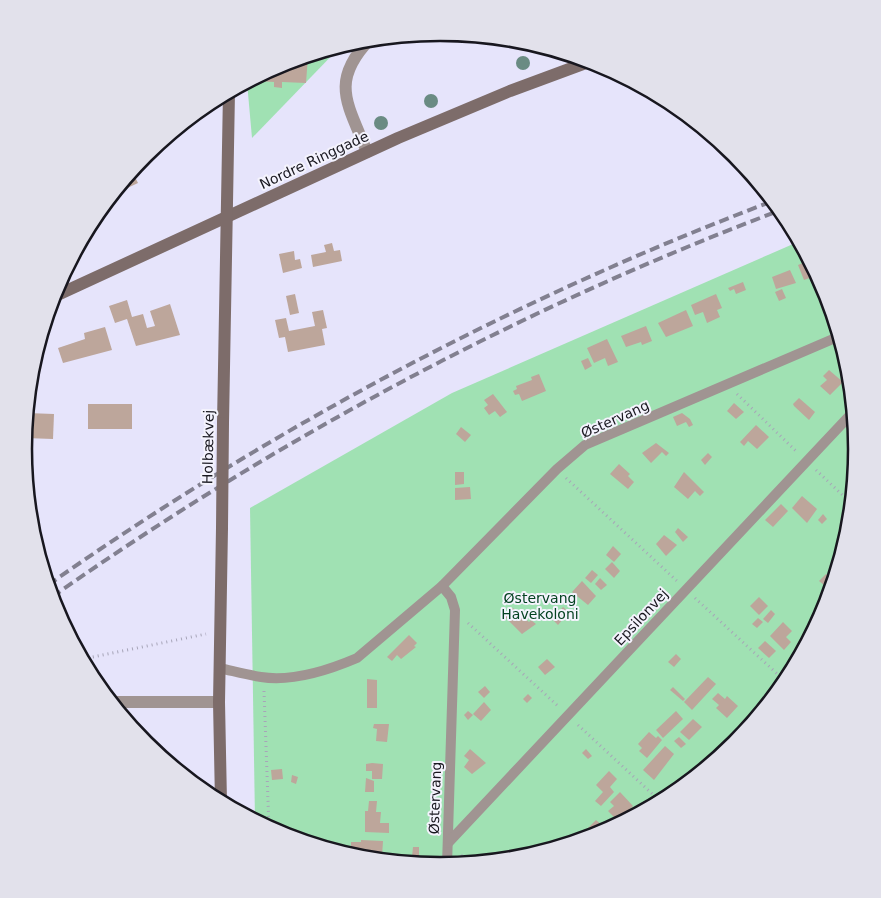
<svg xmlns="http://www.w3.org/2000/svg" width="881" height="898" font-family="'DejaVu Sans',sans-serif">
	<rect width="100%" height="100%" fill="#e6e4fb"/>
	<g fill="#a0e1b3">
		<path d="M341,46L252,138L247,82L281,64Z"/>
		<path d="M800,241L826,290L849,368L857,449L849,531L825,609L787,681L735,744L672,796L600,834L522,858L440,866L359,858L281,834L255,820L250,508L452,393Z"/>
	</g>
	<g fill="#bda69b">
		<path d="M308,56L306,83L282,82V88L274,87V82L256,81L257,77L281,64Z"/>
		<path d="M132,171L138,183L121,191L119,187Z"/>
		<path d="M332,243L334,251L340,250L342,261L313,267L311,255L326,252L324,245Z"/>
		<path d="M294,251L295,260L300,259L302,268L283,273L279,254Z"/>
		<path d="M810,260L818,275L804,280L798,265Z"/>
		<path d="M790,270L796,283L776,289L772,277Z"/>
		<path d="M743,282L746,290L736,294L734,289L730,291L728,288Z"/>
		<path d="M782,289L786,298L779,301L775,292Z"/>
		<path d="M295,294L299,313L290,315L286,296Z"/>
		<path d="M716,294L722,308L717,310L720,317L707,323L703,312L695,315L691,305Z"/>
		<path d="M127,300L132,317L143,314L147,328L155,326L150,311L170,304L180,335L136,346L127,319L115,323L109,306Z"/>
		<path d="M323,310L327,328L322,329L325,345L288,352L285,337L279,338L275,320L286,318L289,331L315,326L312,312Z"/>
		<path d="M686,310L693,326L666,337L658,323Z"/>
		<path d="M646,326L652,341L642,345L641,342L626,347L621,336Z"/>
		<path d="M105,327L112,350L63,363L58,348L85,339L84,333Z"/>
		<path d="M607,339L618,362L608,366L605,358L594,363L587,348Z"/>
		<path d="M588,358L592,366L585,370L581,361Z"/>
		<path d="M829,370L843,382L830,395L820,386L827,380L823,376Z"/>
		<path d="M539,374L546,391L522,401L519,394L515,395L513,391L517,389L516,386L532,380L531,377Z"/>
		<path d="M493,394L507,412L500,417L495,411L489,415L484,408L488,405L484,400Z"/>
		<path d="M799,398L815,412L809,420L794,406L793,404Z"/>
		<path d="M734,403L744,412L736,419L727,411Z"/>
		<rect x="88" y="404" width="44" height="25"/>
		<path d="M27,413L54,414L53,439L25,438Z"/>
		<path d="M682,413L690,419L693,425L689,427L686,422L677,426L673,417Z"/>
		<path d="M756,425L769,437L757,449L748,441L744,446L740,442Z"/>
		<path d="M461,427L471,435L465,442L456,434Z"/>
		<path d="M656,443L669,453L666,456L662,452L651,463L642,453Z"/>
		<path d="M708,453L712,457L705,465L701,460Z"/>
		<path d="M619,464L630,474L628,476L634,482L628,489L610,474Z"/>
		<path d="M455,472H464V484L455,485Z"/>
		<path d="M684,472L704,492L700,496L695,491L688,499L674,487Z"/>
		<path d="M470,487L471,499L455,500V488Z"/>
		<path d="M802,496L817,509L807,523L792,508Z"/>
		<path d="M781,504L788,511L773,527L765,520Z"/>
		<path d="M823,514L827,519L822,524L818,520Z"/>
		<path d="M678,528L688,537L683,542L675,532Z"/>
		<path d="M664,535L677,545L666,556L656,544Z"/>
		<path d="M613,546L621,554L614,562L606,555Z"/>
		<path d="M612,562L620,571L614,578L605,569Z"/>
		<path d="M592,570L598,575L591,583L585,578Z"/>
		<path d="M826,574L830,578L824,585L819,581Z"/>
		<path d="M600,578L607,585L601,590L595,584Z"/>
		<path d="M582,581L596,596L588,605L572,592Z"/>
		<path d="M759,597L768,606L759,615L750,606Z"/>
		<path d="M563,607L569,612L558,625L552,619Z"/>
		<path d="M513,608L529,622L531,620L536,624L522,634L504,616Z"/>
		<path d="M771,610L775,614L768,623L763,619Z"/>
		<path d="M758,618L763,622L757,628L752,624Z"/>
		<path d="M783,622L792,631L786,637L791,642L784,650L770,636Z"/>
		<path d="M409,635L417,643L414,646L416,647L401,659L397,655L392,661L387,657Z"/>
		<path d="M765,641L776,651L769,658L758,648Z"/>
		<path d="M676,654L681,659L674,667L668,662Z"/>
		<path d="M547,659L555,667L545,675L538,667Z"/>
		<path d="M708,677L716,684L692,710L684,702Z"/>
		<path d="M367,679L377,680V708H367Z"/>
		<path d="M485,686L490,692L484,698L478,692Z"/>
		<path d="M673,687L685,699L683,701L670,690Z"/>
		<path d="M718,693L725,699L727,696L738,706L727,718L716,708L719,705L712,699Z"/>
		<path d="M528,694L532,698L527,703L523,699Z"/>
		<path d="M484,702L491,710L481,721L473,714Z"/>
		<path d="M468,711L473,715L468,720L464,715Z"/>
		<path d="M676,711L683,719L663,738L656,730Z"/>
		<path d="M693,719L702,727L689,740L680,732Z"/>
		<path d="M374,724H389L387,742L376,741L377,729L373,728Z"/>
		<path d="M649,732L656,738L658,736L662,740L647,758L639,751L642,748L638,744Z"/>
		<path d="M679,737L686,744L681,748L674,741Z"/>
		<path d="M665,746L674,754L654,780L643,770Z"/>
		<path d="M470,749L486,763L472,774L464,767L469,760L464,756Z"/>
		<path d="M586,749L592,756L588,759L582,753Z"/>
		<path d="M372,763L383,764L382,779H372V771H366V764Z"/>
		<path d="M282,769L283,779L272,780L271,770Z"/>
		<path d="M609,771L617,779L610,787L614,792L601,806L595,801L603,792L596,785Z"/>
		<path d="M292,775L298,777L296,784L291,782Z"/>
		<path d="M366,778L374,781V792H365Z"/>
		<path d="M620,792L633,806L624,815L627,819L620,823L608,811L614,806L610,802Z"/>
		<path d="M369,801H377L376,812H381L380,823H389V833L365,832V811H368Z"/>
		<path d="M596,820L604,827L607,824L612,828L592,836L586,830Z"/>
		<path d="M361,840L383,841L382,856H379V860L351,855V842H361Z"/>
		<path d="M413,847H419V858L412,857Z"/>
	</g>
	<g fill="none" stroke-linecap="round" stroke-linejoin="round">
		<g stroke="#a7a5b8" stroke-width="3" stroke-dasharray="1 4" stroke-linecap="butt">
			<path d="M737,394L797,452"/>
			<path d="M816,470L852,504"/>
			<path d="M566,478L677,581"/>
			<path d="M695,598L786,682"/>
			<path d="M468,623L559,707"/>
			<path d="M83,659L206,634"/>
			<path d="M264,691L269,828"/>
			<path d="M578,725L661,802"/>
			<path d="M461,855L469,863"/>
		</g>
		<g stroke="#a09492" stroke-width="10">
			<path d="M442,586L451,597L455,610L447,865"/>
			<path d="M219,668C233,671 247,675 261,677C292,682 329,670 357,658L442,586L557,469L585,445L840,336"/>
			<path d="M448,843L854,411"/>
		</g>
		<g stroke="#a09492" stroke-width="12">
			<path d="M367,152C348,104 329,82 370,39"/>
			<path d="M112,702H219"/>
		</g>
		<g stroke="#7d6c6a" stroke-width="12">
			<path d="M53,297L398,138L510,91L591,61"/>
			<path d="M223,423L229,92"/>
			<path d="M221,802L219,702L222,528"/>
		</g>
		<g stroke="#828090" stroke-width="4" stroke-dasharray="10 5" stroke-linecap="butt">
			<path d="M48,585C272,428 518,297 773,201"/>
			<path d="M52,597C277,439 523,307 781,210"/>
		</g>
		<path stroke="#7d6c6a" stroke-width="12" d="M222,528L223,423"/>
	</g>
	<g fill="#6a8b83">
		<circle cx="523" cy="63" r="7"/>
		<circle cx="431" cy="101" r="7"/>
		<circle cx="381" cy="123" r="7"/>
	</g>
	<g text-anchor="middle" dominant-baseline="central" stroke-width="4" stroke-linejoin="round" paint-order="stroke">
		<g font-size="14" fill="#18171f" stroke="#f4f3fd">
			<text transform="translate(314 160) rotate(-25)">Nordre Ringgade</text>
			<text transform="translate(615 419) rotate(-24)">Østervang</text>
			<text transform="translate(208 447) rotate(-89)">Holbækvej</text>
			<text transform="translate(641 617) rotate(-47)">Epsilonvej</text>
			<text transform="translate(435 798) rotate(-88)">Østervang</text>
		</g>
		<g font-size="14" fill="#044221" stroke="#f4f3fd">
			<text x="540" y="598">Østervang<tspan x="540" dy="16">Havekoloni</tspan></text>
		</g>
	</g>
	<path d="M0 0H881V898H0ZM32 449a408 408 0 1 1 816 0a408 408 0 1 1-816 0Z" fill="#e2e1eb" fill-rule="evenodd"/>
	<path fill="none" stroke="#18171f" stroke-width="2.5" d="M32 449a408 408 0 1 1 816 0a408 408 0 1 1-816 0Z"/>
</svg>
